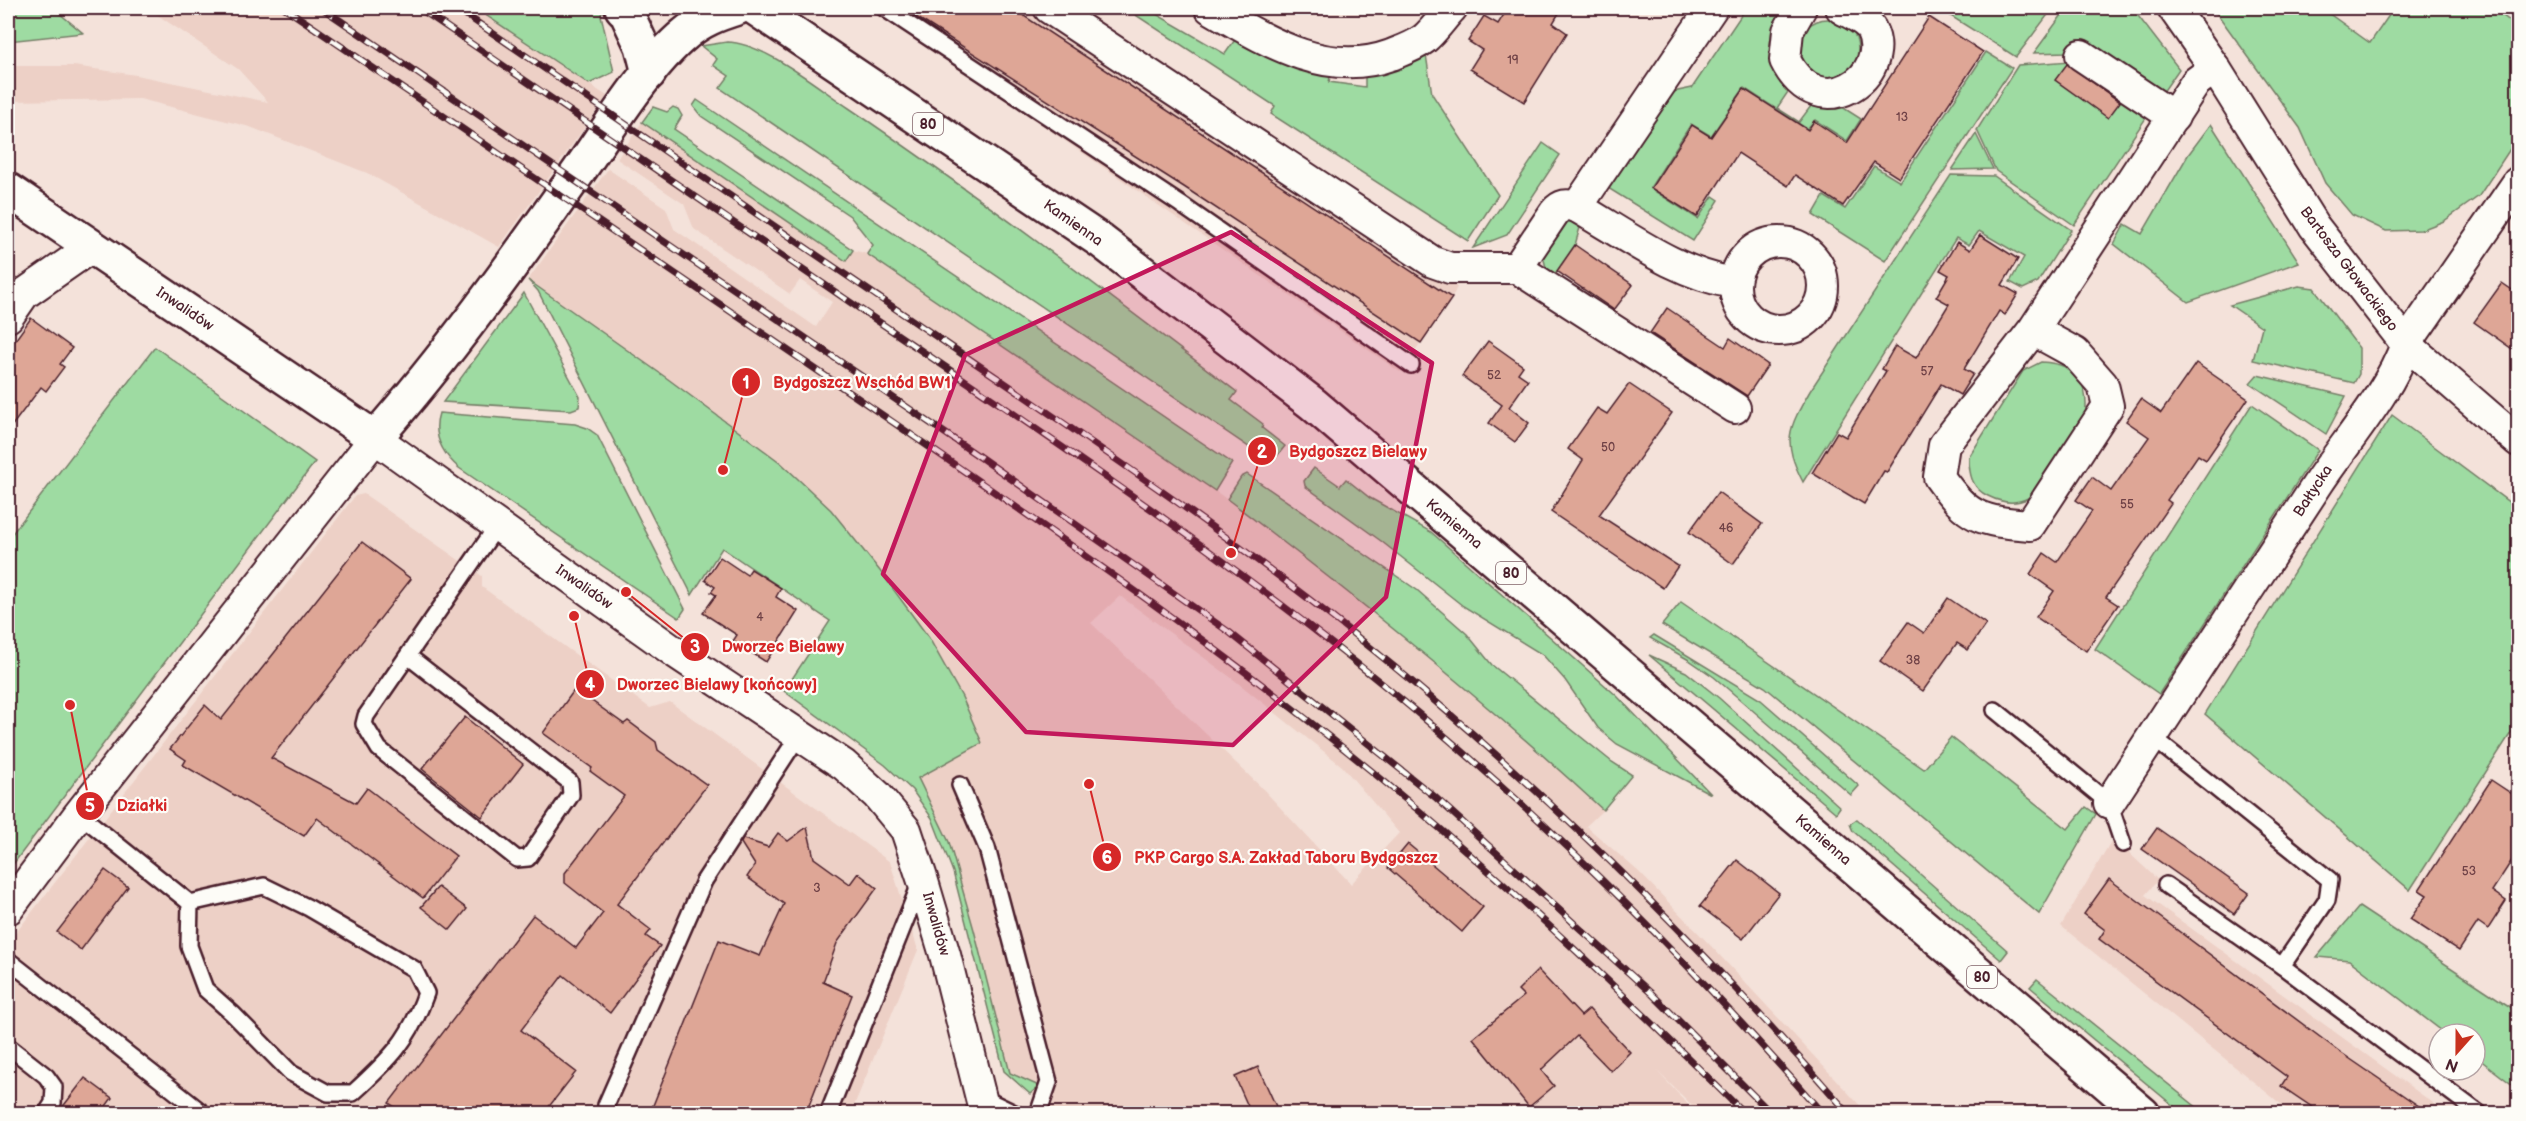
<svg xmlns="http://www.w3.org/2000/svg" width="2526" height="1121" font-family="'Balsamiq Sans',sans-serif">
	<rect width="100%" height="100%" fill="#f4e2da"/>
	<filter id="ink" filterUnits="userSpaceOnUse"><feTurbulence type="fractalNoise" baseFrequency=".0167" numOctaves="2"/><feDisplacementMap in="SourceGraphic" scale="12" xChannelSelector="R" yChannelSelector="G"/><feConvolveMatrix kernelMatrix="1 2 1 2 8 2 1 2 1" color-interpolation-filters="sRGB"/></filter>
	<g filter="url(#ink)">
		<g fill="#edd0c6" fill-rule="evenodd">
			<path d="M147,8H473L607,96L499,247L367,173L250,127L140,99L8,101V66H74L136,75L268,102L238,69Z"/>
			<path d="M873,8H1027L1457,287L1452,298L1400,372Z"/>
			<path d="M642,122L846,261L853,250L867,254L1221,495L1335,581L1423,651L1496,712L1603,810L1586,826L1639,872L1711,946L1867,1113H1700L1657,1071L1696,1113H1041L1044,1106L1010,1073L974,930L949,842L918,778L982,743L962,697L929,638L843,525L781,463L668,379L528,280L608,169L666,208L674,229L816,327L832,302L800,280L790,294L694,229L684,204L617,159ZM1120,596L1233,679L1342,766L1399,833L1351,884L1264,790L1091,623Z"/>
			<path d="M364,494L482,576V587L650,708L670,702L890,862L918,950L851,1113L8,1114V943L355,496Z"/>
			<path d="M2113,838L2158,880L2145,895L2447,1113H2292L2061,926Z"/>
		</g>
		<g fill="#9edba2" stroke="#747d66" stroke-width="1.5">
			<path d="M8,8H53L83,33L8,41Z"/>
			<path d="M475,8H603L601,15L614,72L589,84Z"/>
			<path d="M1125,8H1146L1225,54L1237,37L1331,72L1329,82L1365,87V69L1425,48L1432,94L1498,195L1468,241L1271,114L1275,106Z"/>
			<path d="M1746,8H1782L1772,30L1769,51L1779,61L1792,86L1777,108L1799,122L1814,102L1836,103L1861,119L1847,141L1815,120L1807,129L1744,88L1711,136L1691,124L1650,188L1698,219L1713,196L1719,200L1693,241L1600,183L1659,95L1692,88Z"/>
			<path d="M1938,8H2053L2016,57Z"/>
			<path d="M2067,8H2132L2179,69L2163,92L2081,40L2067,52L2034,53Z"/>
			<path d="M2213,8H2321L2370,43L2394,8H2492L2518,27V137L2479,196L2444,221L2421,230L2386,231L2352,215L2325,183L2300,128Z"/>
			<circle cx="1828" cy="49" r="30"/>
			<path d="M727,42C765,43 817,87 849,108C982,198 1109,295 1237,392L1231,400L1263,424L1262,428L1285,446L1273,461L1265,458L720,88L729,76L713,65L717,59L701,46Z"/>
			<path d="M1986,52L2012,68L1885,261L1813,215L1824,196L1845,209L1874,166L1900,182Z"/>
			<path d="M2070,61L2056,80L2108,117L2122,98L2146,118L2074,225L1996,171L1977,130L2018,65Z"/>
			<path d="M697,100L1232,463L1215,491L867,254L873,245L850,216L701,116L693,106Z"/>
			<path d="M653,107L667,112L673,107L678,109L682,116L674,129L853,250L846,261L642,122Z"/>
			<path d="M2211,124L2299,262L2188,302L2114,244L2125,224L2142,234L2188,155Z"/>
			<path d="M1976,134L1993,169L1952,170Z"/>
			<path d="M1543,143L1560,155L1507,235L1473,248Z"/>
			<path d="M1951,175L1994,176L2071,230L2038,282L2023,289L2010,282L2024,257L1979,231L1969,245L1956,238L1803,482C1782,441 1788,429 1810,391Z"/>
			<path d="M1570,218L1581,224L1575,245L1552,278L1547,271L1541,249Z"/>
			<path d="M528,280L668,379L781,463L831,510L880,571L929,638L962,697L982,743L918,778L949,842L974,930L1010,1073L1039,1086L1030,1094L1004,1071L953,872L932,818L912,790L885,765L784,691L830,621L722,548L692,595L538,291Z"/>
			<path d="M2299,286L2314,288L2359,348V374L2354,383L2253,360L2262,327L2230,305Z"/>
			<path d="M524,293L580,397L579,407L571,410L443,402Z"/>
			<path d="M155,347L315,462L8,871V539Z"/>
			<path d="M2041,362C2080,363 2091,389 2084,423C2072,439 2043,491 2028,498C2015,505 2000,502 1988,496C1971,488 1969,473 1969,457L2023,371Z"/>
			<path d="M2257,375L2346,396L2326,434L2250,383Z"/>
			<path d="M2252,404L2318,450L2159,694L2095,649Z"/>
			<path d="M439,413L575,424L587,428L597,435L685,609L679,618L459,468C443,454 432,435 439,413Z"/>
			<path d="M2392,415L2518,509V722L2410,890L2205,714Z"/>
			<path d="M1314,468L1340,486L1346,479L1370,498L1431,532L1617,696L1711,794L1617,744L1598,728L1565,680L1543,655L1463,606L1381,541L1305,486L1304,481Z"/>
			<path d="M1247,474L1417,590L1467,634L1492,665L1612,762L1632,775L1603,810C1483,699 1357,597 1227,499L1241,477Z"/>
			<path d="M1681,602L1924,769L1951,737L2068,829L2086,807L2096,814L2039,914L1765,687L1662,625Z"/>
			<path d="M1654,635L1761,700L1859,786L1851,795L1714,677L1689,660L1650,638Z"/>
			<path d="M1649,655L1686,672L1719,698L1840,807L1836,813Z"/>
			<path d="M1857,819L2008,951L2001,960L1853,831L1850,824Z"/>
			<path d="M2359,907L2518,1012V1089L2475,1056V1034H2446L2349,960L2317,957Z"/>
			<path d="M2037,979L2204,1113H2182L2030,987Z"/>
		</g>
		<g fill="#dea696" stroke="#4a1f2b" stroke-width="1.5">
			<path d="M902,8H1012L1452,298L1421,343L1184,187Z"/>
			<path d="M1508,8H1562L1553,23L1567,33L1524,102L1470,69L1482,50L1468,41L1484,16L1498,24Z"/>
			<path d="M1929,17L1983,52L1899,178L1874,162L1843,206L1795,175L1788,186L1738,153L1697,217L1651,188L1692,125L1711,137L1744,89L1808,130L1814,121L1847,143Z"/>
			<path d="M2067,64L2120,102L2108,118L2055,80Z"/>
			<path d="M1980,235L2018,259L2002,285L2018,294L2005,315L1999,311L1964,369L1973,374L1960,395L1941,384L1887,472L1884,471L1864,504L1812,473L1837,432L1846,437L1886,371L1882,369L1895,346L1916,358L1949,304L1936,297L1949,275L1940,270L1957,242L1970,250Z"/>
			<path d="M1575,245L1633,285L1614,310L1557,271Z"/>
			<path d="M2502,283L2518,294V353L2474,322Z"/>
			<path d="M1667,308L1725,347L1730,338L1768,365L1747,396L1650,333Z"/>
			<path d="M31,318L72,348L60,364L64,367L46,391L41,387L8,431V350Z"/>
			<path d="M1488,341L1523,366L1518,373L1528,380L1509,407L1529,423L1515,442L1489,423L1502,405L1462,376Z"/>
			<path d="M2196,363L2248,399L2206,460L2198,455L2167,500L2171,503L2106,597L2118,605L2086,651L2036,617L2054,591L2030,574L2044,553L2057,562L2092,511L2076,500L2092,477L2111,491L2149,437L2126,421L2141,399L2161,413Z"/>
			<path d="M1629,384L1672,413L1599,515L1678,566L1663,588L1551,512L1583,460L1568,449L1597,408L1607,414Z"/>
			<path d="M1718,492L1762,524L1733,564L1689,532Z"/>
			<path d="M362,542L411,579L271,758L356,803L367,788L456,856L423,898L317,818L304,836L183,765L186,760L170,749L205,705L221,720Z"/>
			<path d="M720,557L747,575L751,569L781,588L776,597L798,611L766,662L733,641L737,635L703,613L716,595L711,592L715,587L705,580Z"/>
			<path d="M1948,598L1986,624L1968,650L1957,643L1923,691L1880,661L1908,622L1924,633Z"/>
			<path d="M575,689L624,724L628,721L656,742L658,750L707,785L617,904L651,930L646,936L660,946L610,1013L563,975L521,1030L576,1072L544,1113H404L389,1103L533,915L576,948L603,913L565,883V873L624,796L590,771L592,768L543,733Z"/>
			<path d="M465,717L523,764L482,817L422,769Z"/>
			<path d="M2491,780L2518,798V851L2492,891L2506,901L2488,929L2478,922L2459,951L2410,919L2427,895L2419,890Z"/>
			<path d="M807,827L814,858L850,884L858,873L877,888L837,943L823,982L852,995L806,1113H650L719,940L760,956L784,904L747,877L755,865L741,843L743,839L768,847L778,833L788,841Z"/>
			<path d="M2157,828L2249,893L2234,914L2142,849Z"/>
			<path d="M1408,844L1483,907L1462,932L1388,868Z"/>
			<path d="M1737,860L1779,893L1743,939L1700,906Z"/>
			<path d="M105,870L128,887L81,950L57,932Z"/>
			<path d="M2109,879L2340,1052L2429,1113H2321L2281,1086L2287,1077L2099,939L2105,930L2084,914Z"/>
			<path d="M438,887L467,909L450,930L421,907Z"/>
			<path d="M1538,970L1581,1016L1589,1009L1630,1052L1611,1071L1577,1036L1541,1070L1554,1086L1529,1107L1473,1038L1524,996L1518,990Z"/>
			<path d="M1258,1067L1279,1113H1251L1235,1077Z"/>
			<path d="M85,1078L112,1098L101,1113H58Z"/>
		</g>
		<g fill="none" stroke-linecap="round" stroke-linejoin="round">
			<g stroke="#4a1f2b" stroke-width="20">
				<g id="service">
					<path d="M884,8L1180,204L1411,365"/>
					<path d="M408,656L570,782L571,795L528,858L517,859L379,749L364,724L366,716L497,526"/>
					<path d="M1995,710L2109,803L2123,844"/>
					<path d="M2152,737L2330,880L2327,900L2282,966"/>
					<path d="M960,785L987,848L1049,1082L1038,1114"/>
					<path d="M79,814L190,903L189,946L205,989L233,1014L291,1073L328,1093H353C389,1060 410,1040 426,993L414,969L309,908L264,886L190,903"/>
					<path d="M2166,885L2282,966L2480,1114"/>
					<path d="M8,960L204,1114"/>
					<path d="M8,1046L46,1076L54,1087L53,1103L46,1114"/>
					<path d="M981,1097L1016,1114"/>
					<path d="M606,1105L704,881L799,735"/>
					<path d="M828,1114L920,884"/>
				</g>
			</g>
			<g stroke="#4a1f2b" stroke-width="34">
				<g id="minor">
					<path d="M1049,8L1433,262L1450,268H1517L1554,213C1561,204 1567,204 1577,207C1627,236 1677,274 1734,283"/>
					<path d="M1210,8C1265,40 1325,79 1391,55C1401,51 1415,46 1424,39C1434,31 1443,17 1452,8"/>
					<path d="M1801,8L1788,31L1785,60C1819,129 1894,75 1871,29C1866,20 1849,13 1841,8"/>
					<path d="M2173,8L2215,68L2314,226L2406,344L2518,441"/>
					<path d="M2081,55L2174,117"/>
					<path d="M1577,207L1712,8"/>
					<circle cx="1779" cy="286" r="44"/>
					<path d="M1517,268L1735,408"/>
					<path d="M8,317L24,294L93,246"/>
					<path d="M2033,330L2075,353L2103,385L2108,406L2030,525C1980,521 1969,519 1939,477L1944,445L2033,330L2196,82L2215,68"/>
					<path d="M2109,803C2178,696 2249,589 2319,482C2347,440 2390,391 2406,344L2518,182"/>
					<path d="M8,909L79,814L375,438L676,653L844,765L877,795L906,830L922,878L945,955L985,1114"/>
				</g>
			</g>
			<g stroke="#4a1f2b" stroke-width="38">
				<g id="tertiary">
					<path d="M622,8L626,12L642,46L649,73"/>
					<path d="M8,190L375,438C447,356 511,267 574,178C605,135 645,67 685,34C701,20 718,14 737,8"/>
				</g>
			</g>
			<g stroke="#4a1f2b" stroke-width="38">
				<path id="primary" d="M755,8L1101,241L1313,404L2143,1114"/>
			</g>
			<use href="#service" stroke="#fdfcf7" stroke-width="15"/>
			<use href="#minor" stroke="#fdfcf7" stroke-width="30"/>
			<use href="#tertiary" stroke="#fdfcf7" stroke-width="33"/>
			<use href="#primary" stroke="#fdfcf7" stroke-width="33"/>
			<g stroke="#4a1f2b" stroke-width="7">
				<g id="rail">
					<path d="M285,8C473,136 661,264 849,392C1011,503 1174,614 1328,736C1476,853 1612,982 1745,1114"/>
					<path d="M322,8L980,457L1229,632L1435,797L1651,993L1772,1114"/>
					<path d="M419,8C582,119 746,231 910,343C1084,461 1258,579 1420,715C1564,836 1699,972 1823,1114"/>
					<path d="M456,8C616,117 776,228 937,337C1108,453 1280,568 1436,702C1584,829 1721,967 1849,1114"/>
				</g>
			</g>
			<use href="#rail" stroke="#fdfcf7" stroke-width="4.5" stroke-dasharray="14" stroke-linecap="butt"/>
		</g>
	</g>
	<path fill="#c2185b" fill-opacity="0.2" stroke="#c2185b" stroke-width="4.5" stroke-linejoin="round" d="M1231,232L1432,363L1386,597L1233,745L1026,732L883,574L965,355Z"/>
	<g text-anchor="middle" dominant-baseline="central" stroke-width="4.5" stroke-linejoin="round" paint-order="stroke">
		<g font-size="12" fill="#6f4146">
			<text x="1513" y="60">19</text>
			<text x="1902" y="117">13</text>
			<text x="1927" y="371">57</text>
			<text x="1494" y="375">52</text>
			<text x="1608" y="447">50</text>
			<text x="2127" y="504">55</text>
			<text x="1726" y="528">46</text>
			<text x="760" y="617">4</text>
			<text x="1913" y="660">38</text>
			<text x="2469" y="871">53</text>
			<text x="817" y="888">3</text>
		</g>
		<g fill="#fdfcf7" stroke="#806168" stroke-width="1.5">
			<rect x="913" y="113" width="30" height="22" rx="4.5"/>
			<rect x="1496" y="562" width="30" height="22" rx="4.5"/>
			<rect x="1967" y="966" width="30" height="22" rx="4.5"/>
		</g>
		<g font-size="14" font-weight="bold" fill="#4a1f2b">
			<text x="928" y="124">80</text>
			<text x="1511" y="573">80</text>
			<text x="1982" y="977">80</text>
		</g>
		<g font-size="15" fill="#4a1f2b" stroke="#fdfcf7">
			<text transform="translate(1073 223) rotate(35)">Kamienna</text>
			<text transform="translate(2349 269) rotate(53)">Bartosza Głowackiego</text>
			<text transform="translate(185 309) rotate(34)">Inwalidów</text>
			<text transform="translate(2313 491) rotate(-57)">Bałtycka</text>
			<text transform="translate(1454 524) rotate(40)">Kamienna</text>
			<text transform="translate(584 587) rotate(35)">Inwalidów</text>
			<text transform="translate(1823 840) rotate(41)">Kamienna</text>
			<text transform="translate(936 924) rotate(74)">Inwalidów</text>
		</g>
	</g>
	<path fill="none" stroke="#d62828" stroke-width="2" d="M723 470L746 382M1231 553L1262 451M626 592L695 647M574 616L590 684M70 705L90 806M1089 784L1107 857"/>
	<g fill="#d62828" stroke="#fdfcf7" stroke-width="2">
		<circle cx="723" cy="470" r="6"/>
		<circle cx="1231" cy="553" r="6"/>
		<circle cx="626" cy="592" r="6"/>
		<circle cx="574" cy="616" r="6"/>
		<circle cx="70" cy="705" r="6"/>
		<circle cx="1089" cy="784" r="6"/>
		<circle cx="746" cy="382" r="15"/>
		<circle cx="1262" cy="451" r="15"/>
		<circle cx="695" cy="647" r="15"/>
		<circle cx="590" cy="684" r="15"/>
		<circle cx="90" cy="806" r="15"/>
		<circle cx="1107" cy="857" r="15"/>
	</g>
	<g font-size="18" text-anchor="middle" font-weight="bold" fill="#fff">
		<text x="746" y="389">1</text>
		<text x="1262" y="458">2</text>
		<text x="695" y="653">3</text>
		<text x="590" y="691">4</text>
		<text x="90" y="812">5</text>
		<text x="1107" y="864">6</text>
	</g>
	<g font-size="16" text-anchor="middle" font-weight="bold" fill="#d62828" stroke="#fdfcf7" stroke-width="4.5" stroke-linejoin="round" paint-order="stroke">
		<text x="862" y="388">Bydgoszcz Wschód BW1</text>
		<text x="1358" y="457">Bydgoszcz Bielawy</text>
		<text x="783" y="652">Dworzec Bielawy</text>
		<text x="717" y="690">Dworzec Bielawy [końcowy]</text>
		<text x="142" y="811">Działki</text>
		<text x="1286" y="863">PKP Cargo S.A. Zakład Taboru Bydgoszcz</text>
	</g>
	<rect width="2526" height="1121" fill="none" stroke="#fdfcf7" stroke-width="30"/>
	<rect x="15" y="15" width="2496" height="1091" fill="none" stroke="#4a1f2b" stroke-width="2" filter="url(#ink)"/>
	<g transform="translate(2457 1052) rotate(201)"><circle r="28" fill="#fdfcf7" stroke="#b5a4a5" stroke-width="1.5"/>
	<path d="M0-4.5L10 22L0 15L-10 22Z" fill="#c8321e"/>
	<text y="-9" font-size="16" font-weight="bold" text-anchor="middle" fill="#4a1f2b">N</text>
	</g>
</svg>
